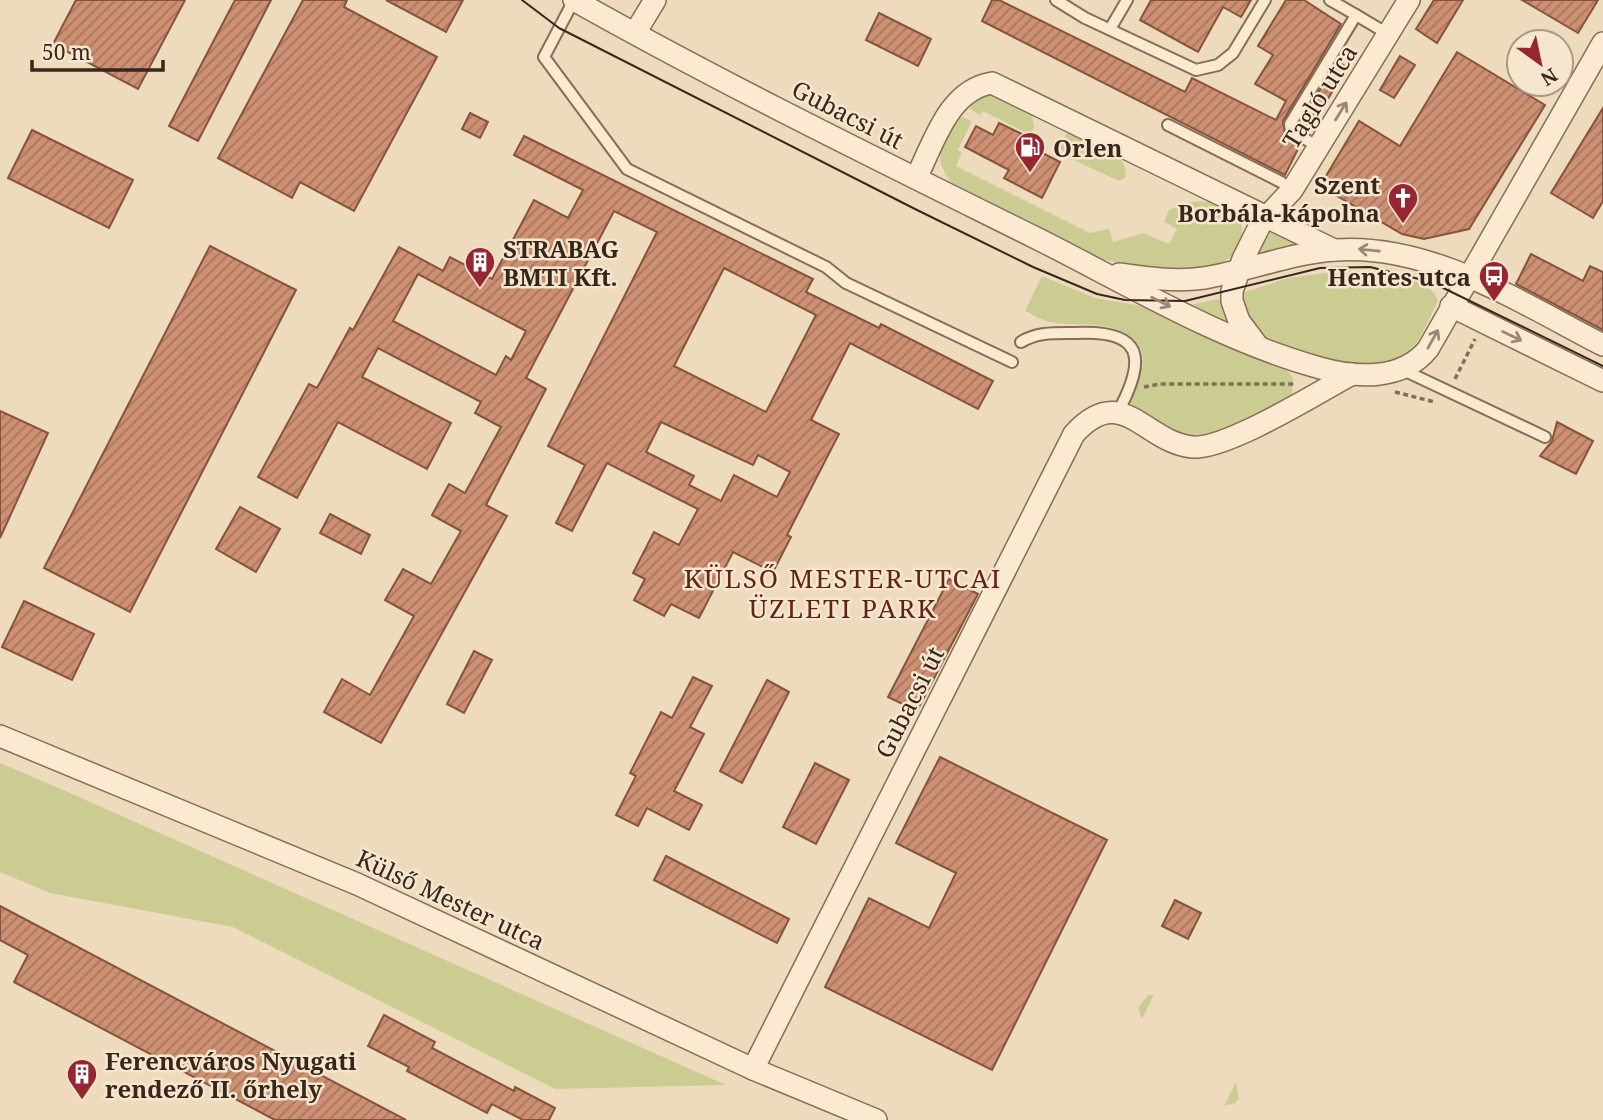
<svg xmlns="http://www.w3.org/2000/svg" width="1603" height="1120" font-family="'Noto Serif',serif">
	<defs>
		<pattern id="building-hatch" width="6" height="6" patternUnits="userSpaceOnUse" patternTransform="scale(1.75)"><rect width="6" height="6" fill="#cd9073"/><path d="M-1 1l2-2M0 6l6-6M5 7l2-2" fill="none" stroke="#a7755e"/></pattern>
	</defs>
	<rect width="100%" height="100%" fill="#eedbbe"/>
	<g fill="#cbcc92">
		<path d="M989,94L1032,115L1034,127L1030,135L983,111L980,115L970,109L973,100Z"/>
		<path d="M962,117L972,121L958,150L962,153L956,166L1090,233L1109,229L1113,242L1143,233L1169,244L1177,229L1164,222L1169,210C1189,201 1205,198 1225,207C1236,212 1243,219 1242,231C1240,281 1168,272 1134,267C1082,259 1000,207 951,182C931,157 942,142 957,118Z"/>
		<path d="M1068,132C1086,140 1132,151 1125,178L1119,181L1067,157L1059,146Z"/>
		<path d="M1268,227L1300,245L1258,255Z"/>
		<path d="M1345,270C1366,271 1435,277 1438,301C1429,317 1420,346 1403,356C1370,374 1284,356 1257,331C1248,322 1246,309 1242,297L1245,292L1288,278Z"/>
		<path d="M1042,276L1095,298L1160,309L1281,363L1293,378L1292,394L1286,401C1256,415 1212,447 1177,431C1161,424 1145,413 1129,403C1145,375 1155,342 1115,329C1096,322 1074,326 1055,323C1045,322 1034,315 1025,311Z"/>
		<path d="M1218,299L1222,301L1234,327L1190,305Z"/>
		<path d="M0,763L61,789L726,1085L555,1089L233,927L50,893L0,872Z"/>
		<path d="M1148,995H1154L1142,1019L1138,1008Z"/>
		<path d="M1236,1082L1239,1099L1235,1103L1224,1106Z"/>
	</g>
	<g fill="url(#building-hatch)" stroke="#86533c" stroke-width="2" fill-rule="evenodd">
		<path d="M76,0H185L138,89L53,44Z"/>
		<path d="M235,0H271L198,141L169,126Z"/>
		<path d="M303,0H347L344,7L437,57L354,211L300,182L292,198L218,158Z"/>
		<path d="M386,0H463L446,32Z"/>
		<path d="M992,0H999L1185,92L1192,78L1276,120L1286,101L1255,84L1273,55L1258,46L1286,0H1304L1341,24L1283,121L1285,136L1300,145L1285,175L982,21Z"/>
		<path d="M1151,0H1251L1241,17L1223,7L1198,52L1140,20Z"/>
		<path d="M1434,0H1463L1437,43L1416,29Z"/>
		<path d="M1522,0H1598L1578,33Z"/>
		<path d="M879,13L931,39L918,66L866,40Z"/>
		<path d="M1457,52L1545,105L1469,229L1424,239L1402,234L1320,186L1359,121L1400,146Z"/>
		<path d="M1400,56L1415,65L1394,98L1380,90Z"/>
		<path d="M1337,61L1347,67L1308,132L1298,126Z"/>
		<path d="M1603,108V201L1593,218L1551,193Z"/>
		<path d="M470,113L488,122L480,138L462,129Z"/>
		<path d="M999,123L1028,137L1025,144L1060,162L1042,198L1004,178L1009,170L965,147L976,126L993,135Z"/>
		<path d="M32,130L133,180L109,228L8,178Z"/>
		<path d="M524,136L813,279L806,292L879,328L881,324L993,381L978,409L850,343L811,420L839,434L787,535L791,537L773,572L733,552L699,618L671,604L664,616L634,600L645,579L633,573L654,532L679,545L698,509L607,463L572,531L556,523L585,465L548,446L657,232L614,211L526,378L546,389L486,505L507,516L381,743L324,712L342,679L370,695L414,616L385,600L403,569L431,584L461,531L432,515L449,484L465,493L501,427L475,413L481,402L378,348L362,377L451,423L427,469L338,422L297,498L258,477L309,384L317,388L350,328L353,330L399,247L443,271L450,257L492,279L534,200L568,218L583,190L514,155ZM724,268L816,315L766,412L674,366ZM418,274L526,331L511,360L506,356L496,375L393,321ZM661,422L753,465L758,455L790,472L777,497L734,475L721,501L689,485L694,476L646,452Z"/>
		<path d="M210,246L296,290L130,612L44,568Z"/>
		<path d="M1531,254L1583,281L1590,266L1603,272V330L1516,284Z"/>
		<path d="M0,411L48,433L0,538Z"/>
		<path d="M1557,422L1593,441L1576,474L1540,456L1552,441Z"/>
		<path d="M240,507L280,529L256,572L216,549Z"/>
		<path d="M330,514L370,535L361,554L320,533Z"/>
		<path d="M949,579L978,594L917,711L888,697Z"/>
		<path d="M24,601L94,634L72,680L2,647Z"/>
		<path d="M474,651L492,660L464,713L447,704Z"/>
		<path d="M693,677L712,686L690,727L704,734L674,791L702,805L689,830L647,808L638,826L616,815L636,776L630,773L661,712L672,718Z"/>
		<path d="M767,680L789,692L742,783L720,771Z"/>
		<path d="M940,757L1107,840L992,1070L825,987L869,898L929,928L956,873L896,843Z"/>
		<path d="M815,763L849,780L816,844L783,827Z"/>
		<path d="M666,856L789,919L777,943L654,880Z"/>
		<path d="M1175,900L1201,913L1188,939L1162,926Z"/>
		<path d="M0,906L406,1120H275L14,982L28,955L0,940Z"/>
		<path d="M384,1015L435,1042L432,1048L514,1091L515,1087L555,1108L549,1120H523L492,1104L487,1113L407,1071L409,1067L368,1046Z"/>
	</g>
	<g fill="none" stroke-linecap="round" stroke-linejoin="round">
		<g stroke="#876c57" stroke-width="14">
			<g id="service">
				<path d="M574,0L544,57L627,169L826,267L846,283L1012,362"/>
				<path d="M1056,0L1085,18L1196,70L1218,65L1233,53L1265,0"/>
				<path d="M1330,0L1356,15"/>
				<path d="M1110,29L1127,0"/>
				<path d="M1168,125L1281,182L1292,190"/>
				<path d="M1319,147L1291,131L1290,124L1356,15L1388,34"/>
				<path d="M1021,342C1037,332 1055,333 1074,333C1144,329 1147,358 1118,412"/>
				<path d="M1401,369L1545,437"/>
			</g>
		</g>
		<g stroke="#876c57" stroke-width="24">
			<g id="minor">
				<path d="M574,0C725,85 881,161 1036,238C1128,284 1219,340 1320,368C1356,378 1402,381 1428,349L1603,43"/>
				<path d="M635,33L655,0"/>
				<path d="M916,178C934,143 948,90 992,83L1334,250"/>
				<path d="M1119,274C1147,278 1176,282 1204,278C1248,271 1290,253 1335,250C1431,243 1521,303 1603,345"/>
				<path d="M1451,306L1603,381"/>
				<path d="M1257,345L1239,321L1232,301V291L1243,259L1261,223L1292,190L1409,0"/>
				<path d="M0,736L357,884L753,1069L876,1120"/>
				<path d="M753,1069L1074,434C1122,381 1144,442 1192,447C1226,450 1319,392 1352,374"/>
			</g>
		</g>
		<g stroke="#876c57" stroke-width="3.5" stroke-dasharray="5 3.5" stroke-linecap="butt">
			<path d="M1455,379L1475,339"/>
			<path d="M1144,387L1160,384H1294"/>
			<path d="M1395,392L1435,402"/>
		</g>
		<use href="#service" stroke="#f9ead1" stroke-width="10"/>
		<use href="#minor" stroke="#f9ead1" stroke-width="21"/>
		<path stroke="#36261c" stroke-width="2" d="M522,0L559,28L915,209L1033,267L1097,294L1125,300L1185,301L1320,268L1370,267L1431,282L1603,366"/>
	</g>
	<defs><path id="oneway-shaft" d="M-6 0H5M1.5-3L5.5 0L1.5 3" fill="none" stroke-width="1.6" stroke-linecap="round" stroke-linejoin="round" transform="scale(1.75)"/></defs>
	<g stroke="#988876">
		<use href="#oneway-shaft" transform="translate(1341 111) rotate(-58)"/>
		<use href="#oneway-shaft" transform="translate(1369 250) rotate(-174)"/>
		<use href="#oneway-shaft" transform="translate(1161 302) rotate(27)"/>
		<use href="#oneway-shaft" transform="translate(1512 336) rotate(26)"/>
		<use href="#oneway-shaft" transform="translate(1433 339) rotate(-61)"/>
	</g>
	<defs>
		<g id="fuel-pin" transform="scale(1.575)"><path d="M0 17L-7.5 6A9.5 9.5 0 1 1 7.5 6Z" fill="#962631" stroke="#f6e6ce"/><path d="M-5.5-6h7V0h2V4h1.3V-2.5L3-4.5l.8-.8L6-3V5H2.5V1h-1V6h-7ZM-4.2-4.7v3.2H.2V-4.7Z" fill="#fff"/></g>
		<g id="church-pin" transform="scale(1.575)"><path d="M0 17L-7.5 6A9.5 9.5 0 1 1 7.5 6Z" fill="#962631" stroke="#f6e6ce"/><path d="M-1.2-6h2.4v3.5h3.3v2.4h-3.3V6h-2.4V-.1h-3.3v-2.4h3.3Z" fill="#fff"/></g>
		<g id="building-pin" transform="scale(1.575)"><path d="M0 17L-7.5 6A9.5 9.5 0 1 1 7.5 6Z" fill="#962631" stroke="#f6e6ce"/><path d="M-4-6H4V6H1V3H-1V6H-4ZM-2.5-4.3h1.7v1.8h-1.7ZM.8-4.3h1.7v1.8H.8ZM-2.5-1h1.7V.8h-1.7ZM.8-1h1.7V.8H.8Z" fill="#fff"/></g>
		<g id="bus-pin" transform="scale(1.575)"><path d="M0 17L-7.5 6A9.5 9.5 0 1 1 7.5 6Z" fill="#962631" stroke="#f6e6ce"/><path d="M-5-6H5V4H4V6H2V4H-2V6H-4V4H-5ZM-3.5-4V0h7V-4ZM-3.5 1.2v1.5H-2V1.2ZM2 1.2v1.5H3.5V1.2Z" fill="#fff"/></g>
	</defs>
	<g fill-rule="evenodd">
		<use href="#fuel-pin" x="1030" y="147"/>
		<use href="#church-pin" x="1403" y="198"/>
		<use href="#building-pin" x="480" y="262"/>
		<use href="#bus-pin" x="1494" y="276"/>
		<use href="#building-pin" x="82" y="1074"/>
	</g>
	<g text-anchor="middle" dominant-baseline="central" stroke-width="5" stroke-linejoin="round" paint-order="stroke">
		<g font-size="24" fill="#36261c" stroke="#f6e6ce">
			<text transform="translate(1319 96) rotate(-58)">Tagló utca</text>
			<text transform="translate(848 114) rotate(27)">Gubacsi út</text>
			<text transform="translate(909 702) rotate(-63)">Gubacsi út</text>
			<text transform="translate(451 899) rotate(25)">Külső Mester utca</text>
		</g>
		<g font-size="24" font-weight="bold" fill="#36261c" stroke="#f6e6ce" text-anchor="start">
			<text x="1053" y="147">Orlen</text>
			<text x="1380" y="184" text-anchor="end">Szent<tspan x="1380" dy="28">Borbála-kápolna</tspan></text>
			<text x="503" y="248">STRABAG<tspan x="503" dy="28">BMTI Kft.</tspan></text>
			<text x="1471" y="276" text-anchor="end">Hentes utca</text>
			<text x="105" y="1060">Ferencváros Nyugati<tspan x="105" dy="28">rendező II. őrhely</tspan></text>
		</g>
		<g font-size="26" letter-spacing="2" fill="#63231a" stroke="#f6e6ce">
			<text x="843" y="578">KÜLSŐ MESTER-UTCAI<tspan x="843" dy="30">ÜZLETI PARK</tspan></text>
		</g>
	</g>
	<g transform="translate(1540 63) rotate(147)"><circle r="33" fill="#f6e6ce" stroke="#a99987" stroke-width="2"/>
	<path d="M0-5L12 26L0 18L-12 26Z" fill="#962631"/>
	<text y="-10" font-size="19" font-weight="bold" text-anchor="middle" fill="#36261c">N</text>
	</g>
	<path d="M32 60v10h131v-10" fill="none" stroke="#36261c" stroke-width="3.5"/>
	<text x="42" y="60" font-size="21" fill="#36261c" stroke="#f6e6ce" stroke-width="5" paint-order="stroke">50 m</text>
</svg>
